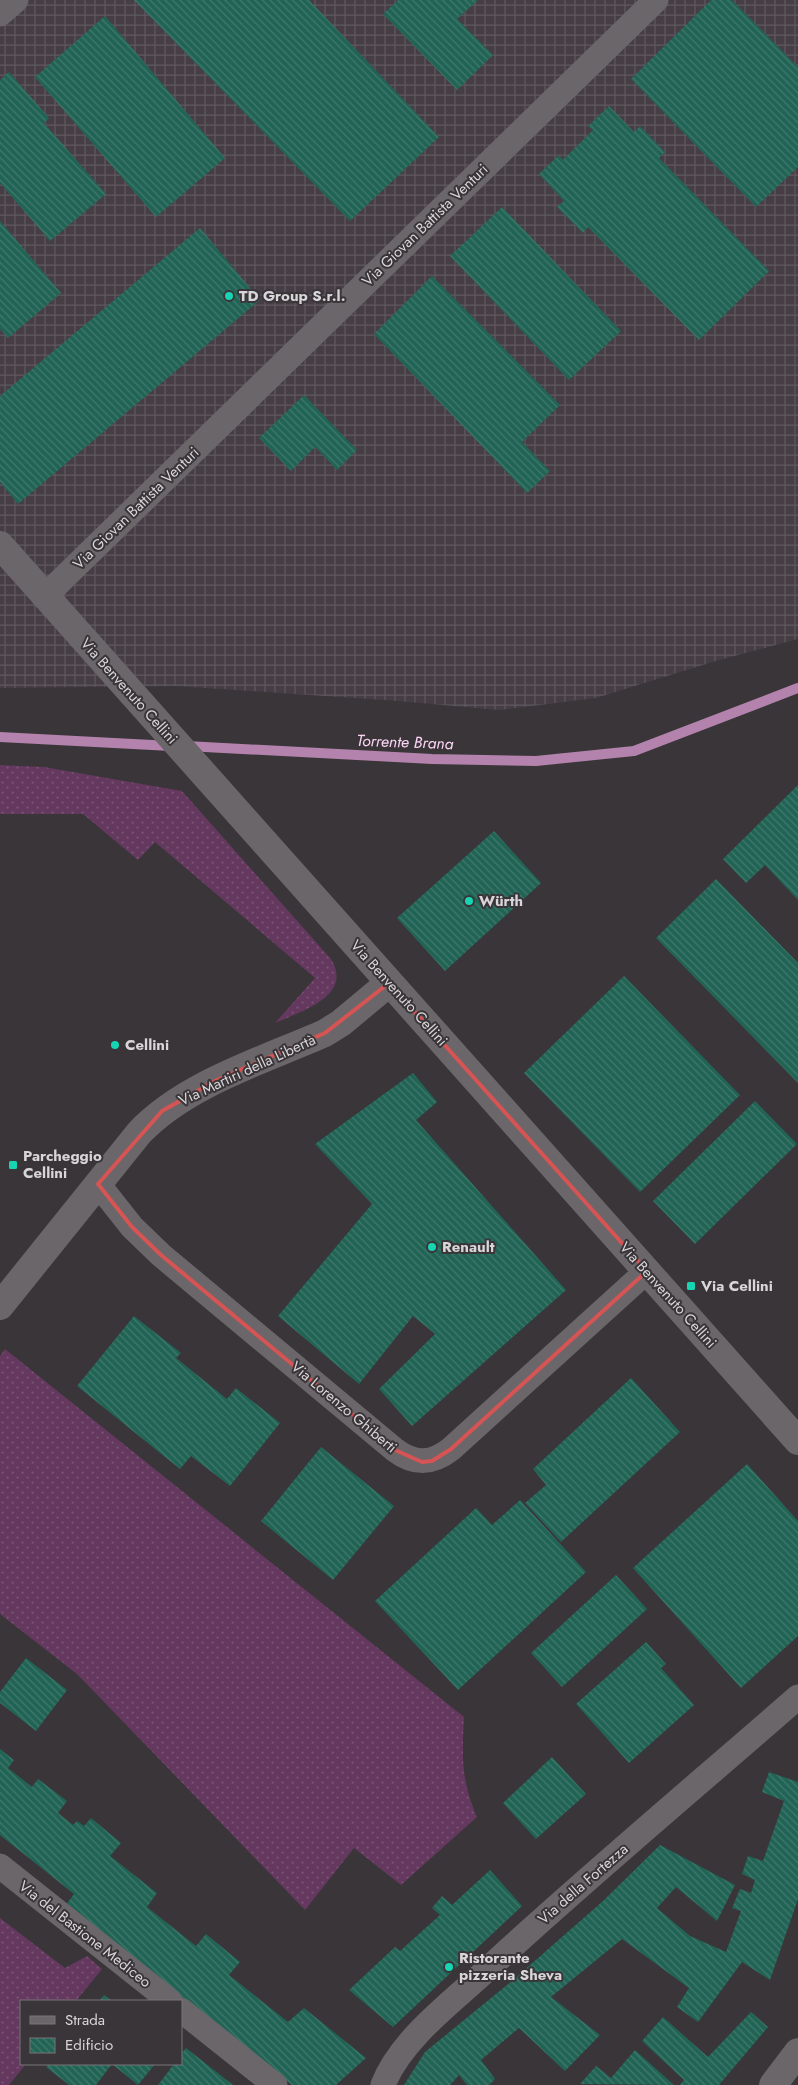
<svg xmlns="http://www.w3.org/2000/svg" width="798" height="2085" font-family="Jost,sans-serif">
	<defs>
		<pattern id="industrial-grid" width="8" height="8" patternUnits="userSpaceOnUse" patternTransform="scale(1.25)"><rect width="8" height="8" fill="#463d45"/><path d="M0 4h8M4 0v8" fill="none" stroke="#60585f"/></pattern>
		<pattern id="grass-dots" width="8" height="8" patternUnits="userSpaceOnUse" patternTransform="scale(1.25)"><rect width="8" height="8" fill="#64385f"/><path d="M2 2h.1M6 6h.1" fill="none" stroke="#795475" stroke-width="1.8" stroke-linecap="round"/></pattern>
		<pattern id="building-back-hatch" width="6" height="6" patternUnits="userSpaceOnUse" patternTransform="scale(1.25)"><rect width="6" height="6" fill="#216455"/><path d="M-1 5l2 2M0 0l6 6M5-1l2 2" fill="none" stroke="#40796d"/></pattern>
	</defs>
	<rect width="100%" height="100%" fill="#393538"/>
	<path fill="url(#industrial-grid)" d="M0,0H798V639L716,661L596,698L499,710L398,701L176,686L0,688Z"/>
	<g fill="url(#grass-dots)">
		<path d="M0,765L44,767L182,791L331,959C354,996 300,1012 275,1023L315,978L155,842L138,860L83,814H0Z"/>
		<path d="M5,1349L464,1717C462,1757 461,1780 477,1817L401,1885L354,1848L305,1910L77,1674L0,1614V1356Z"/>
		<path d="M0,1918L65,1968L87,1956L102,1969L76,2001H21V2064H26L9,2085H0Z"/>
	</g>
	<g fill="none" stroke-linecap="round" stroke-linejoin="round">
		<g stroke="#b383ad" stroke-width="10">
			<path d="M0,737L171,746"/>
			<path d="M186,746L432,759L536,761L634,751L798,688"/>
		</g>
	</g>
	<g fill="url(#building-back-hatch)">
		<path d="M134,0H309L439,137L350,221Z"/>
		<path d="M398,0H478L457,19L493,55L457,90L383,14Z"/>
		<path d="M711,0H732L798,67V167L756,207L631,79Z"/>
		<path d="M105,16L225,158L156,217L35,77Z"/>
		<path d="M9,72L49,118L44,123L106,194L50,241L0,183V80Z"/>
		<path d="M609,106L634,132L640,126L665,152L659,158L769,271L699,340L588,227L583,233L557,207L564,201L539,174L559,155L563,160L593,130L588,126Z"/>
		<path d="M502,207L621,331L569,380L450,256Z"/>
		<path d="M0,221L61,293L8,338L0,329Z"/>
		<path d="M200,228L260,300L18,504L0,482V396Z"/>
		<path d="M432,276L560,405L522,442L550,471L527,493L374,334Z"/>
		<path d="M304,395L357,450L337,470L315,447L291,471L259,438Z"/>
		<path d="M798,785V900L765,865L746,883L723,859Z"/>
		<path d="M494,831L541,883L445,971L397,918Z"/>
		<path d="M716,879L798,963V1083L656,938Z"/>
		<path d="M624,976L740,1095L640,1192L524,1073Z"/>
		<path d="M413,1073L437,1102L416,1120L566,1290L412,1426L379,1389L435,1334L413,1316L359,1384L278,1316L372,1204L315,1144Z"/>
		<path d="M755,1101L797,1144L695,1244L653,1201Z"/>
		<path d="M134,1316L181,1353L176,1358L227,1399L236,1388L280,1423L230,1486L191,1456L180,1469L77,1386Z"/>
		<path d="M631,1378L680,1432L561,1542L525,1503L546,1485L533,1469Z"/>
		<path d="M321,1447L394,1506L333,1580L261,1521Z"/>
		<path d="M747,1464L798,1521V1636L741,1688L633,1568Z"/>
		<path d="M520,1500L586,1572L458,1690L375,1601L476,1508L492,1525Z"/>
		<path d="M616,1575L647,1609L562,1687L531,1653Z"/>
		<path d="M646,1642L666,1664L661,1668L694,1705L629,1763L576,1704Z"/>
		<path d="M26,1658L67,1690L36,1731L0,1703V1692Z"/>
		<path d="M0,1749L14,1760L8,1768L32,1787L38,1779L67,1801L58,1813L73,1825L77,1821L84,1826L91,1818L121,1843L110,1856L157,1893L147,1907L196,1946L206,1934L240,1962L229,1975L288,2022L304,2008L366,2058L336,2085H292L65,1906L74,1894L0,1835Z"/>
		<path d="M552,1757L586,1794L536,1839L503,1803Z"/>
		<path d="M769,1772L798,1782V1899L770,1980L742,1962L698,2022L677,2007L689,1988L622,1939L551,1997L600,2035L565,2071L519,2028L481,2060L495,2079L489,2085H467L459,2075L450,2085H404L425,2052L513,1980L603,1901L660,1845L735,1885L717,1921L676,1887L657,1908L690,1936L726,1952L741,1911L732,1908L740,1889L751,1893L755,1880L742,1874L748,1856L763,1861L784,1801L762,1792Z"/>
		<path d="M490,1870L522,1906L393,2027L349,1990L395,1947L400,1951L440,1915L432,1908L442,1896L452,1905Z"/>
		<path d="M104,1995L112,2001H99Z"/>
		<path d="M751,2012L768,2027L719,2085H680L684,2080L642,2041L663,2017L708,2057Z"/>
		<path d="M186,2048L233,2085H158L174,2064H181V2054Z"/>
		<path d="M635,2050L674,2085L580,2084L596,2066L611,2078Z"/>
		<path d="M49,2064H155L138,2085L112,2064L96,2085H69L46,2067Z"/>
	</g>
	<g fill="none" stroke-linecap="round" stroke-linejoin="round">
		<g stroke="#6a6669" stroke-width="25">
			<path d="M0,14L16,0"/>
			<path d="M44,597L656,0"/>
			<path d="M98,1184L132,1227L161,1255L395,1450C415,1465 432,1464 451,1449L647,1271"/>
			<path d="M0,1866L170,2001"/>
			<path d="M181,2010L275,2085"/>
			<path d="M383,2085C401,2038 456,1999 492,1965C592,1873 696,1786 798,1697"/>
		</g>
		<g stroke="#6a6669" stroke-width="28">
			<path d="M0,545L798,1441"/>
			<path d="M0,1306L139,1133C185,1084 264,1060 325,1033L341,1023L389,983"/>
			<path d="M773,2085L798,2052"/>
		</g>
	</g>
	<path fill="none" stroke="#d65454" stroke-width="4" stroke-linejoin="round" d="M389,983L647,1271L451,1449L432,1461L422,1462L395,1450L161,1255L132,1227L98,1184L162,1111L217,1080L325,1033Z"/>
	<g fill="#17d5b2" stroke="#393538" stroke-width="2">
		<circle cx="229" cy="296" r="5"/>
		<circle cx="469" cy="901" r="5"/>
		<circle cx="115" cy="1045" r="5"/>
		<rect x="8" y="1160" width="10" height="10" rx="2.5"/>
		<circle cx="432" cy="1247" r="5"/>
		<rect x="686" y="1281" width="10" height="10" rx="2.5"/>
		<circle cx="449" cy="1967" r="5"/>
	</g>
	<g text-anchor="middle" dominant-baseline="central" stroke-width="4" stroke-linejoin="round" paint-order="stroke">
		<g font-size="15" fill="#d8d6d8" stroke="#393538">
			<text transform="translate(425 225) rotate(-44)">Via Giovan Battista Venturi</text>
			<text transform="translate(136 508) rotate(-44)">Via Giovan Battista Venturi</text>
			<text transform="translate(129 691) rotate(48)">Via Benvenuto Cellini</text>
			<text transform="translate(399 993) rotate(48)">Via Benvenuto Cellini</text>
			<text transform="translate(247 1070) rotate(-25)">Via Martiri della Libertà</text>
			<text transform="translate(668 1295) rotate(48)">Via Benvenuto Cellini</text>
			<text transform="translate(344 1407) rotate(40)">Via Lorenzo Ghiberti</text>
			<text transform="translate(583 1884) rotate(-41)">Via della Fortezza</text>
			<text transform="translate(85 1934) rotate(38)">Via del Bastione Mediceo</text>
		</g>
		<g font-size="15" font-weight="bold" fill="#d8d6d8" stroke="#393538" text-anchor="start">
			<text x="239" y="296">TD Group S.r.l.</text>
			<text x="479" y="901">Würth</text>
			<text x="125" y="1045">Cellini</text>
			<text x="23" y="1156">Parcheggio<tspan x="23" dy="17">Cellini</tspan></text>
			<text x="442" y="1247">Renault</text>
			<text x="701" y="1286">Via Cellini</text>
			<text x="459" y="1958">Ristorante<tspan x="459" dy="17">pizzeria Sheva</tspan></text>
		</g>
		<g font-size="16" font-style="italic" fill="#fcd5f6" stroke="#393538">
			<text transform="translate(405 742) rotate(2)">Torrente Brana</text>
		</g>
	</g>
	<rect x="20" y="2000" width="162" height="65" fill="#393538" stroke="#797578"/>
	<rect x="30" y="2016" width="25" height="8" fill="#6a6669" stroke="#797578"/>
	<text x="65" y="2025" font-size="15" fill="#d8d6d8">Strada</text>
	<rect x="30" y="2038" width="25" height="15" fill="url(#building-back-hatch)" stroke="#797578"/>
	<text x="65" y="2050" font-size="15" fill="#d8d6d8">Edificio</text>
</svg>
